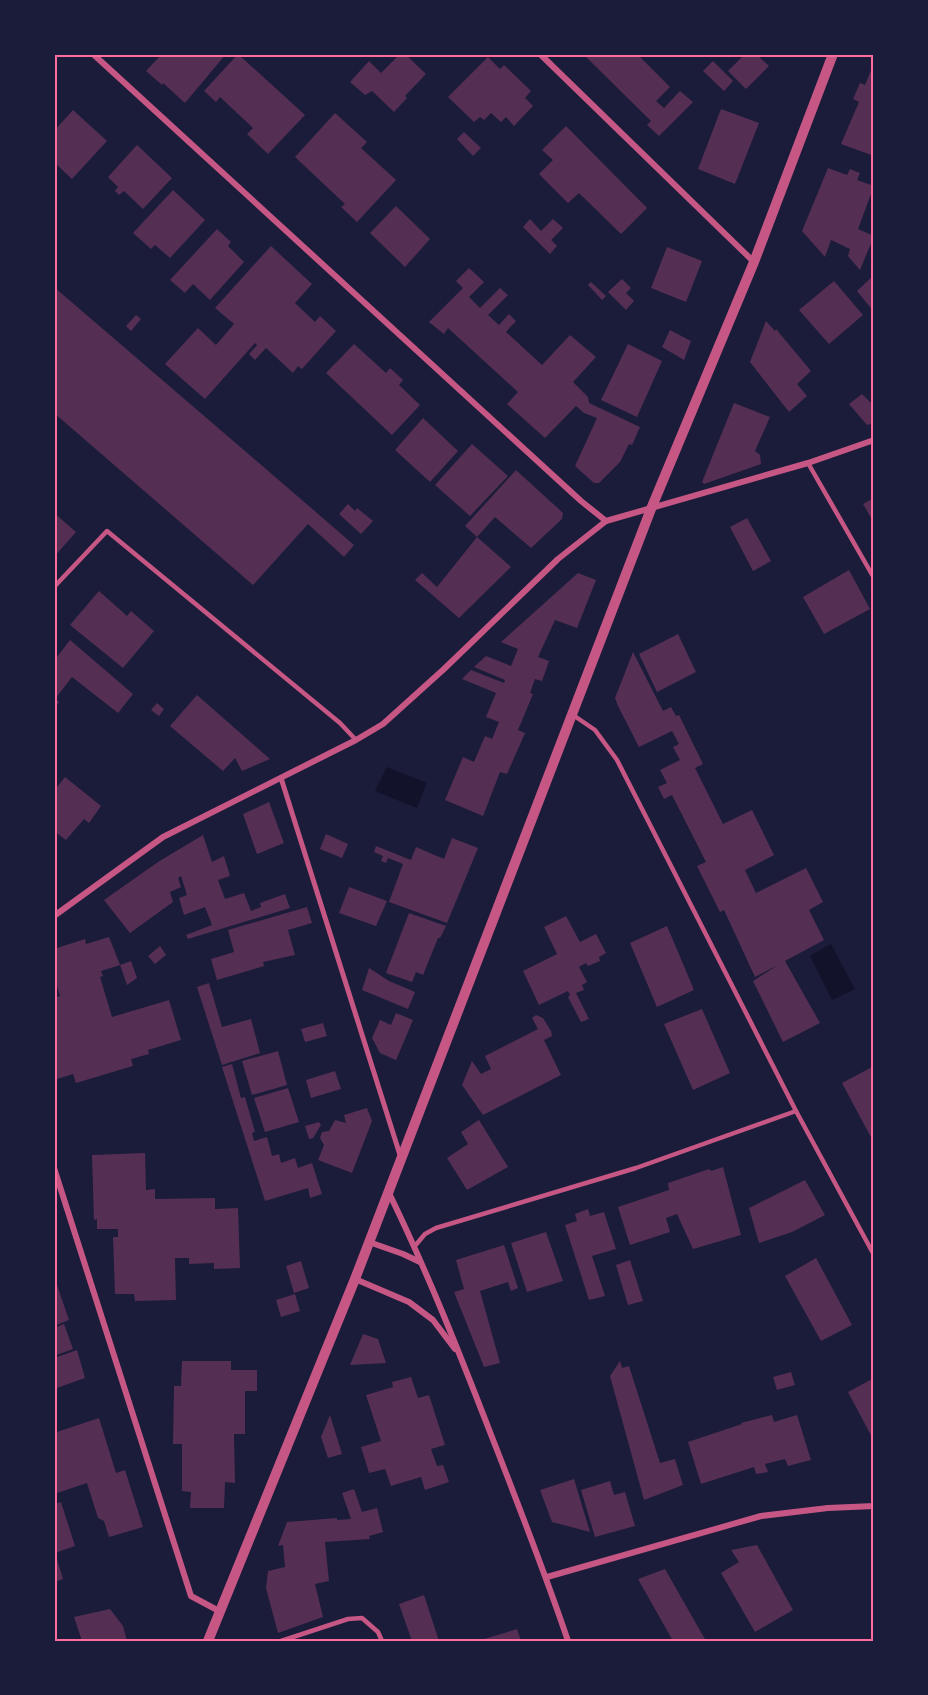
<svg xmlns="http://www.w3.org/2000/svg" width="928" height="1695" font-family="Bitter,serif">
	<rect width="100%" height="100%" fill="#1b1b3a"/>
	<g fill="#12122b">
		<path d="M387,767L427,783L417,808L375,791Z"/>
		<path d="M831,944L855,989L832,1000L810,956Z"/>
	</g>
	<g fill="#542f53">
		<path d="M162,54H205L208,56L210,54H226L185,103L163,83L162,85L146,71Z"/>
		<path d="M238,54L305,115L268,154L247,134L253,128L220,97L216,102L204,91Z"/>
		<path d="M400,54H405L426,74L405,96L407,98L394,112L372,91L365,95L350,82L369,61L381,73Z"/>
		<path d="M583,54H637L670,87L656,101L664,108L680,91L693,102L659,136L647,125L651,121Z"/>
		<path d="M745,54H756L769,66L746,89L728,71Z"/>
		<path d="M488,57L500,69L504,65L531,91L525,98L533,106L514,126L506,117L501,122L491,113L484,120L480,117L474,122L448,97Z"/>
		<path d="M713,61L733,81L724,91L703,71Z"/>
		<path d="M874,63V156L841,144L859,102L853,99L860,83L865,85Z"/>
		<path d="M721,109L759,123L735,184L698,169Z"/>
		<path d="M73,110L107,141L72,179L54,162V131Z"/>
		<path d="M335,113L367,142L361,148L396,180L357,222L341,207L345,204L295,157Z"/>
		<path d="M566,126L647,208L621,234L579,193L568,203L539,174L553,160L542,150Z"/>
		<path d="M464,132L481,148L473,156L457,139Z"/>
		<path d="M137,145L172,178L143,209L124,191L119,195L115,191L118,187L108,177Z"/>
		<path d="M828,168L847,175L850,169L860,173L857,180L874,186L858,229L874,236L860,270L848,256L850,249L831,240L825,257L802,231Z"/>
		<path d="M173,190L205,220L170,258L155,245L151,249L133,233Z"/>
		<path d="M396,206L430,239L405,267L370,233Z"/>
		<path d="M530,219L541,231L553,219L563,228L551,240L557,246L550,254L523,227Z"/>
		<path d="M217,229L231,242L228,246L244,262L210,300L193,284L185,293L170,280Z"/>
		<path d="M271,246L312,284L295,303L315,322L320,316L336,331L302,369L298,366L293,373L266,348L255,360L249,354L257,345L255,343L205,399L165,364L198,328L216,345L234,324L215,308Z"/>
		<path d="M667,247L702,261L686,302L651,288Z"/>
		<path d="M469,268L484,282L469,297L480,308L500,288L508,295L488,315L499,325L509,314L516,321L506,332L542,365L570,335L596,357L573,382L588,397L589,403L640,427L632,445L629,444L620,462L599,483H594L575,466L597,418L584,413L576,406L545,438L507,404L518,392L448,328L444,334L429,322L463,288L456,281Z"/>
		<path d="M874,275V312L857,291Z"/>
		<path d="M622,279L631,288L626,293L634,301L626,310L608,292Z"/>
		<path d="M834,281L863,315L829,344L799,310Z"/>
		<path d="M591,282L606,296L602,300L588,285Z"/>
		<path d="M54,287L317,513L354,545L344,557L308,524L253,585L54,413Z"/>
		<path d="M136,315L141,319L131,331L126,326Z"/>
		<path d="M766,321L775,331L776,329L811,371L797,384L807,396L789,412L750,362Z"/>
		<path d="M670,330L691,341L684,360L662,347Z"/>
		<path d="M354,344L386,373L390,368L403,380L399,385L420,405L392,435L326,373Z"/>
		<path d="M628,344L662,361L637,417L601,400Z"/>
		<path d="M862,394L874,406V423L867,425L849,404Z"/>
		<path d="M734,403L770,417L755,451L760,455L761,464L704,484L702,482Z"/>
		<path d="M423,418L458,451L430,482L395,450Z"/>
		<path d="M472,444L508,476L470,516L435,485Z"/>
		<path d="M516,470L563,513L562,519L531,548L495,517L477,537L465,526Z"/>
		<path d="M874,498V523L863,504Z"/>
		<path d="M348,504L355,511L357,508L373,521L361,534L339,514Z"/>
		<path d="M54,513L76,532L54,557Z"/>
		<path d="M747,518L771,561L753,571L730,527Z"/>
		<path d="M477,537L511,567L459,618L415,580L422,573L437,587Z"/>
		<path d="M849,570L870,609L824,634L803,597Z"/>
		<path d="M578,573L596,580L577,628L555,620L538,657L549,661L542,681L535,679L530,693L533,694L518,730L525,733L507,774L500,772L483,816L445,800L463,757L474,762L485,736L492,739L499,722L486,717L496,693L462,679L471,670L504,683L505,680L474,667L486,656L511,666L518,649L501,642Z"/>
		<path d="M99,591L127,616L131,611L154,631L123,668L70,625Z"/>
		<path d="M678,634L696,672L657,692L639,654Z"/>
		<path d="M70,640L133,694L118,713L72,677L55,699L59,702L54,709V661Z"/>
		<path d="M633,652L663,711L671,707L676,716L679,715L703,764L695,768L723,824L752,810L774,855L745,870L756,893L806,868L823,902L809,910L824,940L785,961L820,1023L783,1042L753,981L778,965L755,977L724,910L720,912L697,866L706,862L672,795L664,799L658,787L667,783L660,770L680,760L673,747L679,744L672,731L639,747L618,706L615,698Z"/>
		<path d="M197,695L270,759L242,771L235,758L223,771L170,726Z"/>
		<path d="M157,703L164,709L159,716L151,710Z"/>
		<path d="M65,777L101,806L89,823L84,819L66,840L54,831V791Z"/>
		<path d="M269,802L284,843L257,854L243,814Z"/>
		<path d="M326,834L348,844L342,858L320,849Z"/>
		<path d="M203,835L212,862L224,856L230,876L218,880L225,899L244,893L251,911L261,907L260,903L285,894L290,908L188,939L186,935L212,925L205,907L184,915L179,898L187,895L181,876L178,878L181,887L170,892L173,902L130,933L104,900L158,862Z"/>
		<path d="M452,838L478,848L447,923L389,902L403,864L388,858L386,863L381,861L383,856L374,852L376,846L411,860L416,847L444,859Z"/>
		<path d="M349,887L387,901L376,926L339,913Z"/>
		<path d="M307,907L312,923L288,930L295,955L263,962L264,966L217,980L211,959L234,952L228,930Z"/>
		<path d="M409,913L446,926L440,938H438L423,975L416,972L412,982L386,973Z"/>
		<path d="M566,916L580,942L596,934L606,953L599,957L600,961L588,966L586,963L579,967L587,982L582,985L584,990L576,993L589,1019L581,1022L568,997L570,995L568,991L539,1005L523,971L557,954L544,927Z"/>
		<path d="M667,926L694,990L657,1007L630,943Z"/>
		<path d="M109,937L120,965L131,961L137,978L127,985L120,965L101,971L103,976L100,977L112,1017L169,1000L181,1040L148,1050L149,1054L131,1059L133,1066L76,1083L73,1074L54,1080V998L60,996L54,977V949L85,939L86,944Z"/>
		<path d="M160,946L166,955L155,964L148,956Z"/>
		<path d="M369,968L389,981L415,992L408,1009L362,990Z"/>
		<path d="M209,983L222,1027L251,1019L260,1053L222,1065L197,987Z"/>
		<path d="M702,1009L730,1073L693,1090L664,1024Z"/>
		<path d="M396,1013L413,1020L396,1060L380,1053L372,1038L380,1020L391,1025Z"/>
		<path d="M536,1015L543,1018L551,1031L552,1036L544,1040L561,1075L483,1115L462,1085L472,1061L481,1074L491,1069L485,1056L538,1029L532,1018Z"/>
		<path d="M323,1023L327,1036L305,1042L301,1029Z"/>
		<path d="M278,1051L287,1085L252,1095L242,1061Z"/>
		<path d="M232,1064L241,1098L245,1097L255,1132L252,1133L254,1141L267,1137L272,1156L279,1154L281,1163L295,1158L298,1168L312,1163L322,1194L310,1198L308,1188L265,1201L222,1067Z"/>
		<path d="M874,1066V1143L842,1083Z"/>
		<path d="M335,1071L341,1089L311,1098L306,1080Z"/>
		<path d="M288,1088L299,1122L265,1132L254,1098Z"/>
		<path d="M367,1108L372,1121L352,1173L318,1160L324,1145L320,1138L322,1132L329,1131L335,1120L346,1123L344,1115Z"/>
		<path d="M479,1120L508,1167L467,1190L447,1158L468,1144L461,1132Z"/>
		<path d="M319,1122L321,1125L313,1138L309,1139L305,1126Z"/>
		<path d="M145,1153L146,1190L155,1189V1199L215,1198V1209L238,1208L240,1268L214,1269V1263L189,1264V1258H175L176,1300L135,1301L134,1294H115L113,1237H118V1229H97V1219L94,1220L92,1155Z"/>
		<path d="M723,1167L741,1235L693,1249L677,1214L666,1218L670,1232L630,1245L618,1207L669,1190L668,1183L709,1169L711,1171Z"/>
		<path d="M805,1180L825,1215L792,1232L759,1243L749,1208Z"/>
		<path d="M588,1209L590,1216L604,1212L616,1249L592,1256L605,1296L589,1300L565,1225L577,1221L575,1214Z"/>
		<path d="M546,1232L563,1281L527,1292L511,1243Z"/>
		<path d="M504,1245L518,1288L511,1291L508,1282L480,1291L500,1363L484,1367L454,1292L464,1289L456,1260Z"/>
		<path d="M816,1258L852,1325L821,1341L785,1276Z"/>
		<path d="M630,1260L643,1301L628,1305L616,1265Z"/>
		<path d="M301,1261L309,1288L294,1293L286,1266Z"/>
		<path d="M54,1276L69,1320L54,1326Z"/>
		<path d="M295,1294L300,1311L281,1317L276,1300Z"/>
		<path d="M64,1324L73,1349L54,1356V1328Z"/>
		<path d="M363,1334L378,1339L386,1363L350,1365Z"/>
		<path d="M77,1350L85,1378L54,1389V1358Z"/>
		<path d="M182,1361H231V1370H257V1391H245V1434H234L235,1483L225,1482L224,1508H190L191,1492L182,1491V1444H173L174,1386H181Z"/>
		<path d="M620,1361L622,1368L629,1366L660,1463L675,1459L683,1485L644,1500L610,1376Z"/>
		<path d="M791,1372L795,1385L777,1390L773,1377Z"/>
		<path d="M411,1377L418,1398L429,1395L445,1445L431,1449L437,1466L443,1465L449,1482L425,1490L421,1477L391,1486L385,1469L369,1473L361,1447L381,1441L366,1395L393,1387L392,1382Z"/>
		<path d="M874,1378V1441L848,1392Z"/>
		<path d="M330,1415L342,1454L328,1458L321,1437Z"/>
		<path d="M772,1415L774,1422L797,1415L811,1460L788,1466L785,1459L765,1464L768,1472L756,1474L754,1467L701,1484L688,1442L742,1424L741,1423Z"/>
		<path d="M99,1418L116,1473L125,1470L143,1527L109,1537L104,1521L98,1518L87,1483L54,1494V1433Z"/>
		<path d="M574,1479L590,1532L552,1522L540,1490Z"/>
		<path d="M610,1481L614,1495L625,1492L635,1526L595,1537L581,1490Z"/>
		<path d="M354,1489L362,1512L377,1508L383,1532L369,1536L370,1539L325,1542L329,1581L315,1584L323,1617L278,1633L266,1588L268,1571L285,1567L283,1545L278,1546L287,1522L337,1518V1520L351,1519L342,1493Z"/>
		<path d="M61,1502L75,1546L55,1553L63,1579L54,1582V1504Z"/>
		<path d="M757,1545L793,1610L755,1632L721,1573L739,1562L731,1550Z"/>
		<path d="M665,1569L706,1641H673L638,1579Z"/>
		<path d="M424,1595L439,1641H412L399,1604Z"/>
		<path d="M110,1609L123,1626L127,1641H82L74,1617Z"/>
		<path d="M517,1629L521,1641H481V1640Z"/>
	</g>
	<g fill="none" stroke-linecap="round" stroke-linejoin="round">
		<g stroke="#c65784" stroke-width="4.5">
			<path d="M808,463L874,578"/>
			<path d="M54,587L107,531L340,723L356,740"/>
			<path d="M573,715L595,730L617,760L796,1111L874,1255"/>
			<path d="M414,1247L425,1234L436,1228L636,1168L796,1111"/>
			<path d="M281,1641L348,1619L362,1618L378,1632L382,1641"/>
		</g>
		<path stroke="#c65784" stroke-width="5" d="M281,778L400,1155"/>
		<g stroke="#c65784" stroke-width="6">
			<path d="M93,54L581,501L606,521"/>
			<path d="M540,54L754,262"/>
			<path d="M54,916L163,837L356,740L383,724L444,669L558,559L606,521L808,463L874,440"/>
			<path d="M54,1168L191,1596L219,1611"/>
			<path d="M389,1193C427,1271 459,1352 490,1432C517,1501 544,1570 568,1641"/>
			<path d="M369,1242L403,1254L420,1262"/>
			<path d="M355,1279L409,1302L433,1320L455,1349"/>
			<path d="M547,1577L761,1516L828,1508L874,1506"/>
		</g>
		<path stroke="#c65784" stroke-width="10" d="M208,1641L355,1279L651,509L754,262L833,54"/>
	</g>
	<rect width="928" height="1695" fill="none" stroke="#1b1b3a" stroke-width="111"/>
	<rect x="56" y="56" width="816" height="1584" fill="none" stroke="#ff6b9d" stroke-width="2"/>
</svg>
